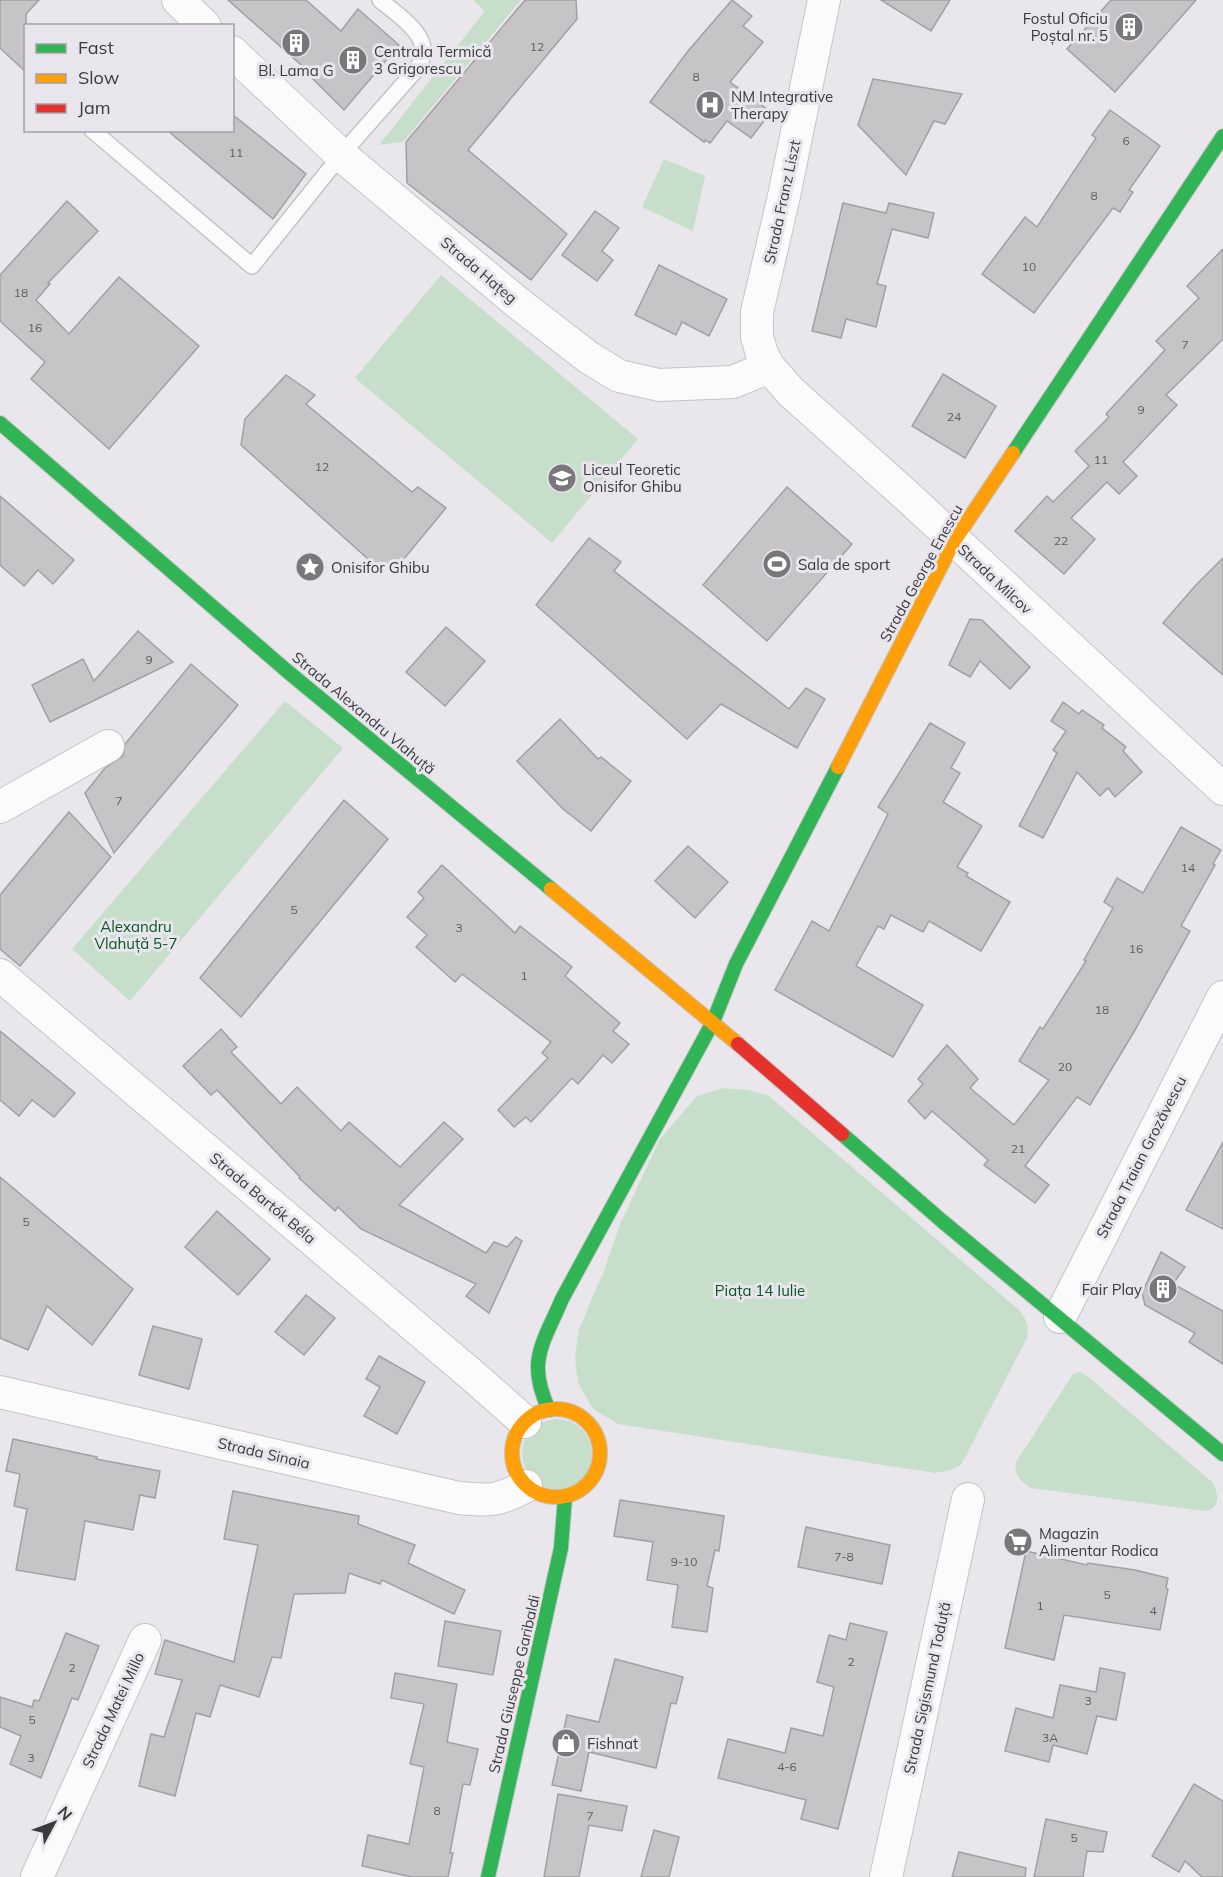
<svg xmlns="http://www.w3.org/2000/svg" width="1223" height="1877" font-family="Mulish,sans-serif">
	<rect width="100%" height="100%" fill="#e9e7eb"/>
	<g fill="#c7decb">
		<path d="M473,0H521L403,142L379,145L485,11Z"/>
		<path d="M664,159L705,176L693,231L642,207Z"/>
		<path d="M441,275L638,439L552,543L355,378Z"/>
		<path d="M285,701L343,748L130,1001L72,949Z"/>
		<path d="M724,1088L748,1090L769,1096L1019,1310C1027,1320 1029,1326 1027,1338L961,1465L951,1470L935,1473L618,1424L593,1409L578,1383L575,1358L579,1329L603,1273L621,1222L660,1139L697,1096Z"/>
		<path d="M1079,1372L1086,1375L1212,1482C1219,1493 1221,1509 1204,1511L1031,1488C1020,1481 1014,1476 1016,1462L1073,1374Z"/>
		<circle cx="557" cy="1454" r="35"/>
	</g>
	<g fill="#c6c4c6" stroke="#a2a0a2" stroke-width="1.5">
		<path d="M0,0H39L26,14V72L0,48Z"/>
		<path d="M228,0H306L341,31L358,9L399,45L344,110L308,74L309,72Z"/>
		<path d="M525,0H576L577,19L468,150L567,234L531,280L407,183L406,142Z"/>
		<path d="M732,0L752,16L743,26L763,42L730,82L771,112L751,138L727,121L710,143L705,140L704,142L650,102L688,51Z"/>
		<path d="M881,0H950L931,31Z"/>
		<path d="M1111,0H1196L1115,92L1067,49Z"/>
		<path d="M873,79L962,94L945,124L934,121L906,175L858,125Z"/>
		<path d="M1110,110L1160,146L1129,190L1133,192L1120,212L1113,208L1034,313L982,274L1025,217L1037,227L1096,138L1092,135Z"/>
		<path d="M232,114L306,174L273,219L167,130H232Z"/>
		<path d="M67,201L98,231L48,283L50,284L36,300L69,334L119,277L199,346L109,449L31,379L45,362L0,321V275Z"/>
		<path d="M843,203L886,213L889,203L934,213L928,238L892,229L877,284L886,286L876,327L846,319L841,338L812,331Z"/>
		<path d="M595,211L619,228L602,251L613,260L597,281L562,255Z"/>
		<path d="M1223,249V339L1166,395L1177,405L1123,462L1137,476L1119,494L1107,482L1071,518L1095,539L1064,574L1015,531L1047,496L1053,502L1089,466L1075,451L1109,417L1106,414L1165,350L1156,341L1199,298L1187,286Z"/>
		<path d="M659,265L727,299L709,336L682,322L676,335L635,315Z"/>
		<path d="M943,374L996,406L965,458L912,426Z"/>
		<path d="M286,375L315,395L306,404L412,492L418,487L446,508L398,566L378,568L241,445L245,419Z"/>
		<path d="M787,487L852,544L767,641L703,585Z"/>
		<path d="M0,496L74,560L53,584L38,570L24,586L0,565Z"/>
		<path d="M589,538L621,562L614,571L789,709L806,688L825,699L797,748L721,704L687,739L536,605Z"/>
		<path d="M1223,558V675L1163,623L1195,586Z"/>
		<path d="M970,619L982,620L1030,667L1010,689L980,661L970,677L949,665Z"/>
		<path d="M446,627L485,661L445,706L406,672Z"/>
		<path d="M138,631L173,662L50,722L32,685L83,659L94,681Z"/>
		<path d="M191,664L238,705L114,853L85,793L105,768L123,756L125,744Z"/>
		<path d="M1063,702L1079,714L1082,710L1104,725L1102,728L1126,747L1123,751L1142,772L1115,797L1108,788L1100,796L1077,772L1043,838L1019,826L1057,753L1053,750L1066,731L1051,721Z"/>
		<path d="M560,719L598,759L601,757L631,781L591,831L563,809L517,761Z"/>
		<path d="M930,723L965,743L951,768L960,773L943,802L982,826L957,867L968,873L966,876L1010,902L981,951L929,921L923,932L891,915L884,929L878,926L856,966L923,1005L893,1057L775,990L812,921L829,931L888,814L878,807Z"/>
		<path d="M344,800L388,839L241,1017L200,978Z"/>
		<path d="M69,812L111,857L20,966L0,949V895Z"/>
		<path d="M1181,827L1221,850L1213,864L1215,865L1181,926L1190,931L1135,1030L1090,1105L1077,1097L1025,1166L1049,1185L1035,1203L984,1165L988,1160L932,1111L925,1119L908,1101L923,1084L918,1079L947,1045L978,1079L970,1088L1014,1125L1049,1080L1019,1061L1040,1027L1043,1029L1086,961L1084,960L1113,908L1104,902L1117,878L1143,893Z"/>
		<path d="M688,846L728,882L695,918L655,881Z"/>
		<path d="M442,865L515,933L520,926L572,967L565,976L620,1023L613,1031L629,1044L612,1063L603,1055L578,1084L572,1078L531,1122L526,1117L514,1127L498,1110L548,1058L542,1053L551,1042L462,974L455,982L416,947L427,935L407,917L424,898L418,892Z"/>
		<path d="M221,1029L237,1047L231,1052L281,1104L297,1087L341,1131L349,1122L400,1167L444,1122L463,1139L399,1205L486,1253L494,1242L507,1247L516,1237L522,1241L489,1313L466,1296L476,1284L361,1229L338,1207L335,1211L299,1178L300,1177L217,1090L211,1095L183,1066Z"/>
		<path d="M0,1031L75,1093L54,1117L32,1100L19,1116L0,1100Z"/>
		<path d="M1223,1142V1229L1186,1210Z"/>
		<path d="M0,1177L133,1289L92,1345L47,1306L28,1350L0,1338Z"/>
		<path d="M217,1211L270,1259L238,1295L185,1247Z"/>
		<path d="M1161,1252L1185,1267L1173,1284L1223,1311V1364L1189,1342L1195,1333L1145,1305L1142,1293Z"/>
		<path d="M306,1295L335,1318L304,1355L275,1332Z"/>
		<path d="M153,1326L202,1339L189,1389L139,1375Z"/>
		<path d="M379,1356L425,1382L397,1434L364,1416L380,1387L366,1379Z"/>
		<path d="M13,1439L97,1457L96,1459L160,1471L155,1498L140,1495L133,1530L85,1521L75,1580L16,1570L27,1509L14,1506L20,1474L6,1471Z"/>
		<path d="M233,1491L359,1516L358,1524L415,1545L408,1563L465,1590L454,1614L382,1580L380,1584L349,1573L345,1593L294,1594L281,1658L272,1657L259,1697L220,1685L210,1717L196,1713L175,1796L139,1786L151,1734L164,1737L182,1680L155,1674L165,1640L234,1662L258,1545L224,1539Z"/>
		<path d="M620,1500L724,1516L719,1551L715,1550L707,1586L713,1588L707,1632L672,1627L678,1585L647,1580L653,1542L614,1536Z"/>
		<path d="M806,1527L890,1545L882,1584L798,1567Z"/>
		<path d="M1026,1551L1087,1565L1088,1563L1135,1570L1168,1578L1166,1588L1168,1589L1160,1630L1064,1615L1054,1660L1005,1648Z"/>
		<path d="M445,1621L501,1631L493,1675L438,1666Z"/>
		<path d="M850,1623L887,1632L838,1829L801,1819L806,1800L718,1778L728,1739L785,1753L791,1728L823,1736L834,1687L817,1682L829,1635L846,1640Z"/>
		<path d="M66,1633L99,1646L78,1700L72,1698L41,1778L10,1764L21,1736L0,1727V1697L32,1707L34,1700L39,1701Z"/>
		<path d="M615,1659L683,1677L676,1704L671,1703L656,1768L589,1752L581,1791L552,1785L567,1715L599,1722Z"/>
		<path d="M1100,1668L1125,1673L1116,1720L1097,1716L1087,1754L1053,1745L1049,1762L1005,1751L1016,1708L1053,1718L1060,1685L1096,1692Z"/>
		<path d="M395,1673L457,1684L447,1742L478,1749L470,1785L463,1784L450,1853H453L448,1877H412L362,1866L368,1835L409,1844L424,1767L410,1764L424,1704L391,1698Z"/>
		<path d="M1194,1784L1223,1801V1877H1202L1185,1861L1179,1872L1152,1856Z"/>
		<path d="M558,1794L627,1806L622,1831L589,1825L579,1877H544Z"/>
		<path d="M1046,1819L1107,1832L1103,1852L1087,1851L1083,1877H1034Z"/>
		<path d="M654,1830L679,1837L669,1877H641Z"/>
		<path d="M959,1852L1026,1868L1025,1877H952Z"/>
	</g>
	<g fill="none" stroke-linecap="round" stroke-linejoin="round">
		<g stroke="#c4c3c5" stroke-width="18">
			<path id="lane" d="M92,130L252,266L341,155L415,71C417,68 421,63 422,59C430,34 396,14 380,0"/>
		</g>
		<g stroke="#c4c3c5" stroke-width="34">
			<g id="street">
				<path d="M178,0L205,26"/>
				<path d="M824,0L784,196L757,312V337L762,354L769,367L791,392L907,496L1223,789"/>
				<path d="M232,52L341,155L518,303L588,357L619,376L659,385L733,382L769,367"/>
				<path d="M0,807L108,746"/>
				<path d="M0,975L473,1376L525,1422"/>
				<path d="M1060,1317L1223,997"/>
				<path d="M0,1392L459,1498C490,1501 499,1501 526,1486"/>
				<path d="M37,1877L145,1640"/>
				<path d="M886,1877L968,1499"/>
			</g>
		</g>
		<g stroke="#c4c3c5" stroke-width="16">
			<g id="fast">
				<path d="M0,423L287,671L551,889"/>
				<path d="M1013,453L1223,136"/>
				<path d="M842,1134L942,1221L1223,1454"/>
				<path d="M549,1410C526,1361 543,1344 562,1299L713,1022L736,964L838,767"/>
				<path d="M488,1877L561,1548L565,1497"/>
			</g>
		</g>
		<g stroke="#c4c3c5" stroke-width="16">
			<g id="slow">
				<path d="M838,767L954,541L1013,453"/>
				<path d="M551,889L738,1044"/>
				<circle cx="556" cy="1453" r="44"/>
			</g>
		</g>
		<g stroke="#c4c3c5" stroke-width="16">
			<path id="jam" d="M738,1044L842,1134"/>
		</g>
		<use href="#lane" stroke="#fcfbfc" stroke-width="15"/>
		<use href="#street" stroke="#fcfbfc" stroke-width="32"/>
		<use href="#fast" stroke="#30b455" stroke-width="14"/>
		<use href="#slow" stroke="#ff9f0a" stroke-width="14"/>
		<use href="#jam" stroke="#e5322d" stroke-width="14"/>
	</g>
	<defs>
		<g id="building-disc" transform="scale(1.5)"><circle r="9.5" fill="#78777a" stroke="#e8e5ed"/><path d="M-4-6H4V6H1V3H-1V6H-4ZM-2.5-4.3h1.7v1.8h-1.7ZM.8-4.3h1.7v1.8H.8ZM-2.5-1h1.7V.8h-1.7ZM.8-1h1.7V.8H.8Z" fill="#fff"/></g>
		<g id="hospital-disc" transform="scale(1.5)"><circle r="9.5" fill="#78777a" stroke="#e8e5ed"/><path d="M-5-5h3v3.5h4V-5h3V5h-3V1.5h-4V5h-3Z" fill="#fff"/></g>
		<g id="school-disc" transform="scale(1.5)"><circle r="9.5" fill="#78777a" stroke="#e8e5ed"/><path d="M0-5L7-2L0 1L-7-2ZM-4 1L0 2.5L4 1V4Q0 6-4 4Z" fill="#fff"/></g>
		<g id="stadium-disc" transform="scale(1.5)"><circle r="9.5" fill="#78777a" stroke="#e8e5ed"/><path d="M0-5a6.5 5 0 1 0 0 10a6.5 5 0 1 0 0-10ZM-3.5-1.8h7v3.6h-7Z" fill="#fff"/></g>
		<g id="sight-disc" transform="scale(1.5)"><circle r="9.5" fill="#78777a" stroke="#e8e5ed"/><path d="M0-6L1.8-2.2L6-1.7L2.9 1.2L3.7 5.4L0 3.3L-3.7 5.4L-2.9 1.2L-6-1.7L-1.8-2.2Z" fill="#fff"/></g>
		<g id="supermarket-disc" transform="scale(1.5)"><circle r="9.5" fill="#78777a" stroke="#e8e5ed"/><path d="M-6-5.5h2.5l.6 2H6L4.5 2H-2.5L-4.4-4H-6ZM-1.5 3.2a1.3 1.3 0 1 0 .1 0ZM3 3.2a1.3 1.3 0 1 0 .1 0Z" fill="#fff"/></g>
		<g id="shop-disc" transform="scale(1.5)"><circle r="9.5" fill="#78777a" stroke="#e8e5ed"/><path d="M-5-2.5h2.3a2.7 3.5 0 0 1 5.4 0H5L5.5 6h-11ZM-1.5-2.5h3a1.5 2.3 0 0 0-3 0Z" fill="#fff"/></g>
	</defs>
	<g fill-rule="evenodd">
		<use href="#building-disc" x="1129" y="27"/>
		<use href="#building-disc" x="296" y="43"/>
		<use href="#building-disc" x="353" y="60"/>
		<use href="#hospital-disc" x="710" y="105"/>
		<use href="#school-disc" x="562" y="478"/>
		<use href="#stadium-disc" x="777" y="564"/>
		<use href="#sight-disc" x="310" y="567"/>
		<use href="#building-disc" x="1163" y="1289"/>
		<use href="#supermarket-disc" x="1018" y="1542"/>
		<use href="#shop-disc" x="566" y="1743"/>
	</g>
	<g text-anchor="middle" dominant-baseline="central" stroke-width="6" stroke-linejoin="round" paint-order="stroke">
		<g font-size="12" fill="#5e5c5f">
			<text x="537" y="46">12</text>
			<text x="696" y="76">8</text>
			<text x="1126" y="140">6</text>
			<text x="236" y="152">11</text>
			<text x="1094" y="195">8</text>
			<text x="1029" y="266">10</text>
			<text x="21" y="292">18</text>
			<text x="35" y="327">16</text>
			<text x="1185" y="344">7</text>
			<text x="1141" y="409">9</text>
			<text x="954" y="416">24</text>
			<text x="1101" y="459">11</text>
			<text x="322" y="466">12</text>
			<text x="1061" y="540">22</text>
			<text x="149" y="659">9</text>
			<text x="119" y="800">7</text>
			<text x="1188" y="867">14</text>
			<text x="294" y="909">5</text>
			<text x="459" y="927">3</text>
			<text x="1136" y="948">16</text>
			<text x="524" y="975">1</text>
			<text x="1102" y="1009">18</text>
			<text x="1065" y="1066">20</text>
			<text x="1018" y="1148">21</text>
			<text x="26" y="1221">5</text>
			<text x="844" y="1556">7-8</text>
			<text x="684" y="1561">9-10</text>
			<text x="1107" y="1594">5</text>
			<text x="1040" y="1605">1</text>
			<text x="1153" y="1610">4</text>
			<text x="851" y="1661">2</text>
			<text x="72" y="1667">2</text>
			<text x="1088" y="1700">3</text>
			<text x="32" y="1719">5</text>
			<text x="1050" y="1737">3A</text>
			<text x="31" y="1757">3</text>
			<text x="787" y="1766">4-6</text>
			<text x="437" y="1810">8</text>
			<text x="590" y="1815">7</text>
			<text x="1074" y="1837">5</text>
		</g>
		<g font-size="15" fill="#3b3a3d" stroke="#e8e5ed" text-anchor="start">
			<text x="1108" y="18" text-anchor="end">Fostul Oficiu<tspan x="1108" dy="17">Poștal nr. 5</tspan></text>
			<text x="374" y="51">Centrala Termică<tspan x="374" dy="17">3 Grigorescu</tspan></text>
			<text x="296" y="70" text-anchor="middle">Bl. Lama G</text>
			<text x="731" y="96">NM Integrative<tspan x="731" dy="17">Therapy</tspan></text>
			<text x="583" y="469">Liceul Teoretic<tspan x="583" dy="17">Onisifor Ghibu</tspan></text>
			<text x="798" y="564">Sala de sport</text>
			<text x="331" y="567">Onisifor Ghibu</text>
			<text x="1142" y="1289" text-anchor="end">Fair Play</text>
			<text x="1039" y="1533">Magazin<tspan x="1039" dy="17">Alimentar Rodica</tspan></text>
			<text x="587" y="1743">Fishnat</text>
		</g>
		<g font-size="15" fill="#3b3a3d" stroke="#e8e5ed">
			<text transform="translate(782 202) rotate(-78)">Strada Franz Liszt</text>
			<text transform="translate(479 270) rotate(40)">Strada Hațeg</text>
			<text transform="translate(921 573) rotate(-61)">Strada George Enescu</text>
			<text transform="translate(995 579) rotate(43)">Strada Milcov</text>
			<text transform="translate(364 713) rotate(40)">Strada Alexandru Vlahuță</text>
			<text transform="translate(1141 1157) rotate(-63)">Strada Traian Grozăvescu</text>
			<text transform="translate(263 1198) rotate(40)">Strada Bartók Béla</text>
			<text transform="translate(264 1453) rotate(13)">Strada Sinaia</text>
			<text transform="translate(514 1684) rotate(-77)">Strada Giuseppe Garibaldi</text>
			<text transform="translate(927 1688) rotate(-78)">Strada Sigismund Toduță</text>
			<text transform="translate(113 1710) rotate(-65)">Strada Matei Millo</text>
		</g>
		<g font-size="15" fill="#085724" stroke="#e8e5ed">
			<text x="136" y="926">Alexandru<tspan x="136" dy="17">Vlahuță 5-7</tspan></text>
			<text x="760" y="1290">Piața 14 Iulie</text>
		</g>
	</g>
	<rect x="24" y="24" width="210" height="108" fill="#e8e5ed" stroke="#a3a1a7" stroke-width="1.5"/>
	<rect x="36" y="44" width="30" height="9" fill="#30b455" stroke="#a3a1a7" stroke-width="1.5"/>
	<text x="78" y="54" font-size="18" fill="#3b3a3d">Fast</text>
	<rect x="36" y="74" width="30" height="9" fill="#ff9f0a" stroke="#a3a1a7" stroke-width="1.5"/>
	<text x="78" y="84" font-size="18" fill="#3b3a3d">Slow</text>
	<rect x="36" y="104" width="30" height="9" fill="#e5322d" stroke="#a3a1a7" stroke-width="1.5"/>
	<text x="78" y="114" font-size="18" fill="#3b3a3d">Jam</text>
	<g transform="translate(54 1823) rotate(49)" stroke="#e8e5ed" stroke-width="4.5" paint-order="stroke">
	<path d="M0-4.5L10 22L0 15L-10 22Z" fill="#3b3a3d"/>
	<text y="-9" font-size="16" font-weight="bold" text-anchor="middle" fill="#3b3a3d">N</text>
	</g>
</svg>
